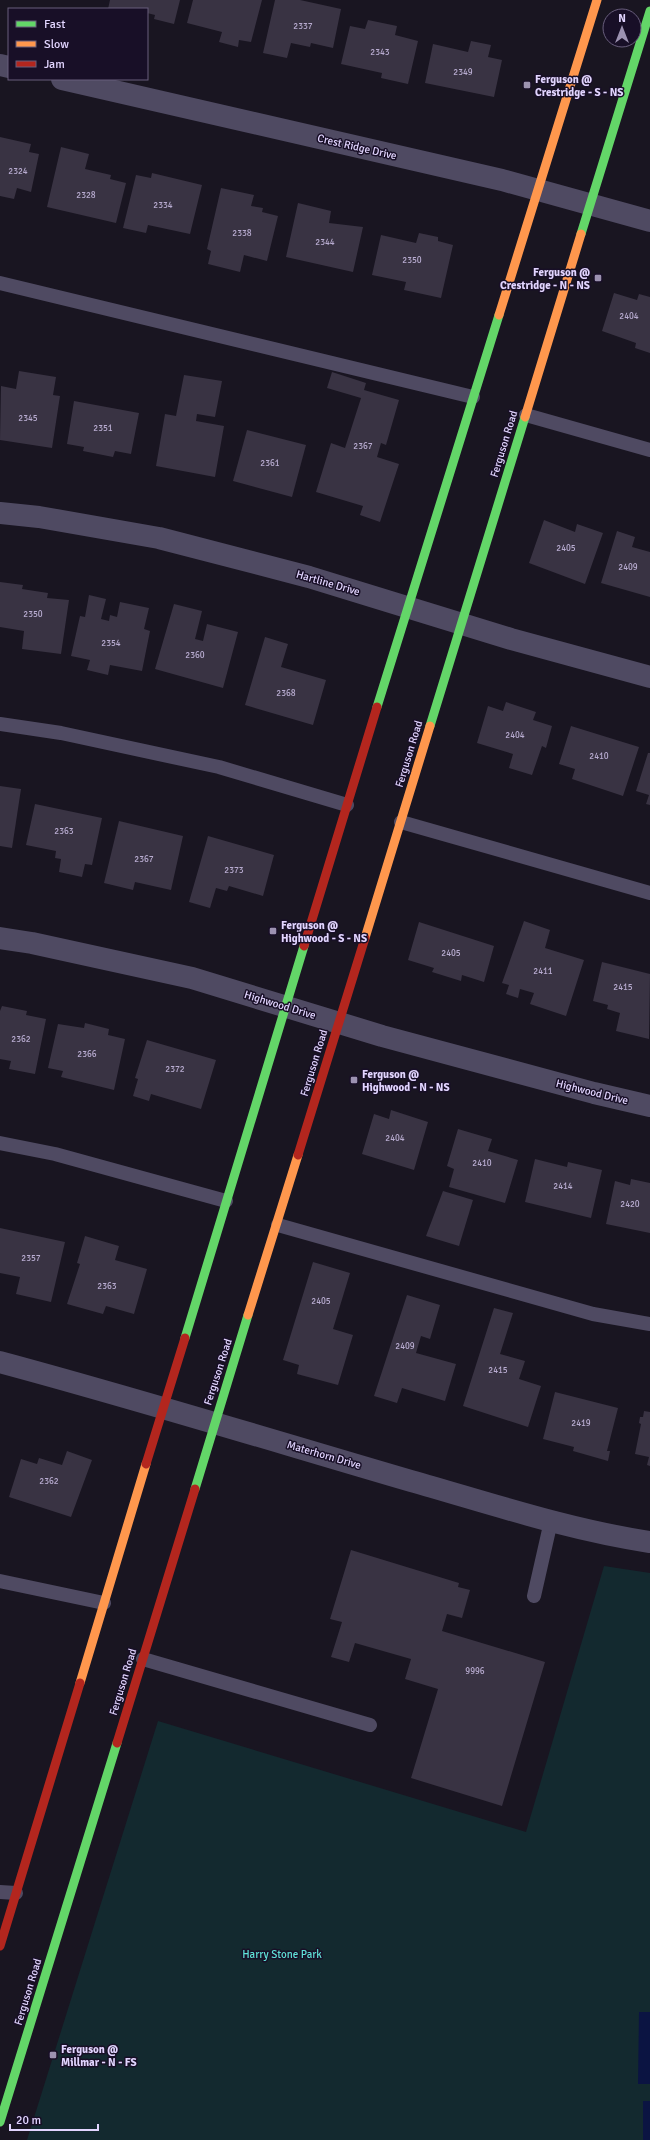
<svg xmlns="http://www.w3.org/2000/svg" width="650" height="2140" font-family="Signika,sans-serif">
	<rect width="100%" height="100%" fill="#191521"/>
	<path fill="#13292f" d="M604,1566L650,1573V2140H27L158,1721L526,1832Z"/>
	<g fill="#0b1442">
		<path d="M639,2012H650V2084H638Z"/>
		<rect x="643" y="2101" width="7" height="39"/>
	</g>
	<g fill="#393343">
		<path d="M110,0H180L174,24L154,19L155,15L147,13V9H108Z"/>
		<path d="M193,0H262L251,42L239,40L238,47L219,42L222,32L187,23Z"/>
		<path d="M275,0H300L341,9L333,48L311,43L310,47L291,43L287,58L263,53Z"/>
		<path d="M368,20L397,26L395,35L418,41L408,84L381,78L382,73L341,64L350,26L365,29Z"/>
		<path d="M471,41L491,45L488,57L502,60L494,97L425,83L433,44L468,52Z"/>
		<path d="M0,137L31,144L29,152L39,154L31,192L17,188L14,199L0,196Z"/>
		<path d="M61,147L89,154L85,169L111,175L110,179L126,183L116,223L47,207Z"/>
		<path d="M152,173L202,185L190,234L148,225L146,233L123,228L136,175L151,178Z"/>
		<path d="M221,188L254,195L251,206L263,208L262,212L278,216L267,261L244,255L240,272L208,264L211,251L207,249Z"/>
		<path d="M298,203L331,211L329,223L363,227L353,272L286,257Z"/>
		<path d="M419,233L438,237V241L453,245L441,298L404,290L406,282L372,275L381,235L416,243Z"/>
		<path d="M614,293L637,300L639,294L650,297V353L635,348L636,343L602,331Z"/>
		<path d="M19,371L56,377L53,395L60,396L52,448L0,440L1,386L16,389Z"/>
		<path d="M332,372L366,383L364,390L399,400L386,445L381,443L377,457L399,464L380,522L360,515L363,506L316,492L331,443L345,448L361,398L327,388Z"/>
		<path d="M184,375L222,381L215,417L197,414L196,421L224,426L215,477L156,466L165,414L176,416Z"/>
		<path d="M74,401L139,413L131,454L115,451L113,457L83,451L84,447L67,444Z"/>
		<path d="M247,430L306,445L292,497L233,481Z"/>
		<path d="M544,520L575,532L577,524L603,533L585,584L529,563Z"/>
		<path d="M617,531L635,537L632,547L650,552V597L601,583Z"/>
		<path d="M0,582L23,585L22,589L48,593L47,598L69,600L61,654L22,649L24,631L0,627Z"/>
		<path d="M89,595L106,599L101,619L109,621L110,615L117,617L120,602L149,608L144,629L150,631L142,671L110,665L108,675L87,670L90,660L71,656L80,616L85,617Z"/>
		<path d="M174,604L202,611L195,639L203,641L207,624L238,632L223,688L155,669Z"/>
		<path d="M265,637L288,644L281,667L326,680L313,725L245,705Z"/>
		<path d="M506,702L536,712L533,720L552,726L546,748L542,746L532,775L509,768L513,754L477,743L488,706L503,711Z"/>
		<path d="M571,726L639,747L623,796L572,779L575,769L559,764Z"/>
		<path d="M648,753H650V805L646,804L649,795L636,791Z"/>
		<path d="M0,786L21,789L12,848L0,846Z"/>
		<path d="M35,804L102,818L92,865L85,864L82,877L59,872L61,859L55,858L56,851L26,845Z"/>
		<path d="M119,821L183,836L171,890L135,882L133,890L104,883Z"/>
		<path d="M208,836L274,855L263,896L229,886L227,891L216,888L210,908L189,902Z"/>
		<path d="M524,921L550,930L545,948L584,960L566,1016L530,1004L534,993L520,989L518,998L506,994L509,985L502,983Z"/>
		<path d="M419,922L494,946L484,982L462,975L461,981L432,972L434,968L408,960Z"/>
		<path d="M602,962L650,974L649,1039L616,1031L620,1013L607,1009L608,1005L593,1001Z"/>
		<path d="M2,1006L27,1011L26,1015L46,1019L35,1074L9,1069L11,1061L0,1059V1011Z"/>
		<path d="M85,1023L109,1029L108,1035L125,1039L114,1090L61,1077L63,1071L48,1068L58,1024L84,1028Z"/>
		<path d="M147,1040L216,1060L201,1109L151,1094L149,1101L133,1096L138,1079L135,1078Z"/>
		<path d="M391,1110L428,1122L414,1170L362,1154L374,1114L389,1119Z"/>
		<path d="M458,1129L492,1139L488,1151L518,1160L505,1203L449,1187L454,1169L447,1166Z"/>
		<path d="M535,1159L567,1167L568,1162L602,1170L591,1218L525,1202Z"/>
		<path d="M631,1179L650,1183V1233L606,1224L615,1181L630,1185Z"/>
		<path d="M443,1191L473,1200L459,1246L426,1236Z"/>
		<path d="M0,1228L65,1242L51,1302L16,1294L20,1277L0,1273Z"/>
		<path d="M85,1236L119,1246L115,1260L147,1269L134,1314L106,1306L103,1314L67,1304L80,1264L77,1263Z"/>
		<path d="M313,1262L350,1273L333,1329L353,1335L338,1385L297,1374L299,1365L283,1360Z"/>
		<path d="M407,1295L440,1305L430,1339L421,1336L416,1353L456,1364L445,1401L402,1388L397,1403L374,1396Z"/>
		<path d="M494,1308L513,1313L500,1354L525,1361L519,1379L541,1386L528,1427L463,1406Z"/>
		<path d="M555,1392L618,1408L607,1451H610L608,1461L573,1451L574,1447L543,1439Z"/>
		<path d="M644,1411L650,1412V1466L647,1465L649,1457L635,1454L641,1424L639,1423L640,1417H643Z"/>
		<path d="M67,1451L92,1460L71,1517L9,1497L21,1459L37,1464L39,1458L62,1465Z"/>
		<path d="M351,1550L459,1583L458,1587L470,1590L462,1618L447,1614L442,1631L545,1662L502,1806L411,1778L438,1689L405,1679L411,1659L355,1643L349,1662L331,1657L342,1622L330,1619Z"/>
	</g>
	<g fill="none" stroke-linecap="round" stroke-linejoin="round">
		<g stroke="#4f4a62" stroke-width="14">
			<path d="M0,283L473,397"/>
			<path d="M526,415L650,450"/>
			<path d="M0,724L61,733L219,767L347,805"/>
			<path d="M401,822L650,893"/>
			<path d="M0,1143L55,1154L226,1201"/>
			<path d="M278,1225L593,1314L650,1324"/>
			<path d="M0,1581L104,1603"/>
			<path d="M534,1596L551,1521"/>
			<path d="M143,1659L370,1725"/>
			<path d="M0,1892L16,1893"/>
		</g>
		<g stroke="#4f4a62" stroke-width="22">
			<path d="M0,65L9,67"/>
			<path d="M62,79L502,180L650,221"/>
			<path d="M0,513L39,517L159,538L309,577L511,639L650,677"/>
			<path d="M0,938L32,943L192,978L382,1036L594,1093L650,1106"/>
			<path d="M0,1362C138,1399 274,1441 411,1481C489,1503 569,1530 650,1542"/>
		</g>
		<g stroke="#63d668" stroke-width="9">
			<path d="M581,234L650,11"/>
			<path d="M377,707L499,315"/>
			<path d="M430,726L525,417"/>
			<path d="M185,1338L304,946"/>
			<path d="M195,1489L248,1315"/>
			<path d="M0,2122L117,1743"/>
		</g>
		<g stroke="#ff974d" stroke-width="9">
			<path d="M499,315L597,0"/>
			<path d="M525,417L581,234"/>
			<path d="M365,938L430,726"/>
			<path d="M248,1315L298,1155"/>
			<path d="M80,1683L146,1464"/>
		</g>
		<g stroke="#b3261e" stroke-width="9">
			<path d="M304,946L377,707"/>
			<path d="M298,1155L365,938"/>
			<path d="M146,1464L185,1338"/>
			<path d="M117,1743L195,1489"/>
			<path d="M0,1946L80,1683"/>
		</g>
	</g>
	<g fill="#9c92b1" stroke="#180f27" stroke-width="1.5">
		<rect x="523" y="81" width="8" height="8" rx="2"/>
		<rect x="594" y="274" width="8" height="8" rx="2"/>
		<rect x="269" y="927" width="8" height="8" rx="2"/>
		<rect x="350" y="1076" width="8" height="8" rx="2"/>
		<rect x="49" y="2051" width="8" height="8" rx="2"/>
	</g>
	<g text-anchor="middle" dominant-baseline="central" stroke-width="3" stroke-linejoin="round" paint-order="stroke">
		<g font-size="9" fill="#b8acd0">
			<text x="303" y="26">2337</text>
			<text x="380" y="52">2343</text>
			<text x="463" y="72">2349</text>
			<text x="18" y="171">2324</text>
			<text x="86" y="195">2328</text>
			<text x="163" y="205">2334</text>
			<text x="242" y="233">2338</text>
			<text x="325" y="242">2344</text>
			<text x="412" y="260">2350</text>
			<text x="629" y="316">2404</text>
			<text x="28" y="418">2345</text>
			<text x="103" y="428">2351</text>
			<text x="363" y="446">2367</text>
			<text x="270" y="463">2361</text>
			<text x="566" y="548">2405</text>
			<text x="628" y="567">2409</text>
			<text x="33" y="614">2350</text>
			<text x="111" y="643">2354</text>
			<text x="195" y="655">2360</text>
			<text x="286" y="693">2368</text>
			<text x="515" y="735">2404</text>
			<text x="599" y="756">2410</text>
			<text x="64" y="831">2363</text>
			<text x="144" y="859">2367</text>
			<text x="234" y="870">2373</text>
			<text x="451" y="953">2405</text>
			<text x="543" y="971">2411</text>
			<text x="623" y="987">2415</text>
			<text x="21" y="1039">2362</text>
			<text x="87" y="1054">2366</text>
			<text x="175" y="1069">2372</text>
			<text x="395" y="1138">2404</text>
			<text x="482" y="1163">2410</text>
			<text x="563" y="1186">2414</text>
			<text x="630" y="1204">2420</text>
			<text x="31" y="1258">2357</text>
			<text x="107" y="1286">2363</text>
			<text x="321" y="1301">2405</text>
			<text x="405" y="1346">2409</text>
			<text x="498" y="1370">2415</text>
			<text x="581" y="1423">2419</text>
			<text x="49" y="1481">2362</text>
			<text x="475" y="1671">9996</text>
		</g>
		<g font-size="11" font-weight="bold" fill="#e2d5ff" stroke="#180f27" text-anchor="start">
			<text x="535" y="79">Ferguson @<tspan x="535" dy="13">Crestridge - S - NS</tspan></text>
			<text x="590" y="272" text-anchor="end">Ferguson @<tspan x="590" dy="13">Crestridge - N - NS</tspan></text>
			<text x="281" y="925">Ferguson @<tspan x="281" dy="13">Highwood - S - NS</tspan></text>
			<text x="362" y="1074">Ferguson @<tspan x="362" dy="13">Highwood - N - NS</tspan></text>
			<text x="61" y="2049">Ferguson @<tspan x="61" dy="13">Millmar - N - FS</tspan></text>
		</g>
		<g font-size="11" fill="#e2d5ff" stroke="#180f27">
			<text transform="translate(357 147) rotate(13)">Crest Ridge Drive</text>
			<text transform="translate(504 444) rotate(-73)">Ferguson Road</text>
			<text transform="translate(328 583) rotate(16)">Hartline Drive</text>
			<text transform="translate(409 754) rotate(-73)">Ferguson Road</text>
			<text transform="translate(280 1005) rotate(17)">Highwood Drive</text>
			<text transform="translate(314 1063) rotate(-73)">Ferguson Road</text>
			<text transform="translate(592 1092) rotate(14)">Highwood Drive</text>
			<text transform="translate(218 1372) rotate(-72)">Ferguson Road</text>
			<text transform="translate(324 1455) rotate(16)">Materhorn Drive</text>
			<text transform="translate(123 1682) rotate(-73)">Ferguson Road</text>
			<text transform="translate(28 1992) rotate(-73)">Ferguson Road</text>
		</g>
		<g font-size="11" fill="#5fe1d8" stroke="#180f27">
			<text x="282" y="1954">Harry Stone Park</text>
		</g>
	</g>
	<rect x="8" y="8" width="140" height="72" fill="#180f27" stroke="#695e7d"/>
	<rect x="16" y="21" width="20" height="6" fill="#63d668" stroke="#695e7d"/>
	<text x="44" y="28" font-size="12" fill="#e2d5ff">Fast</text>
	<rect x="16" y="41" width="20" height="6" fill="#ff974d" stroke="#695e7d"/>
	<text x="44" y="48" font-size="12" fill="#e2d5ff">Slow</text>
	<rect x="16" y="61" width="20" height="6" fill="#b3261e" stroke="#695e7d"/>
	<text x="44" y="68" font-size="12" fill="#e2d5ff">Jam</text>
	<g transform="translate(622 28)"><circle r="19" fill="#180f27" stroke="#695e7d"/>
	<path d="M0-3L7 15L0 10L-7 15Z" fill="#9c92b1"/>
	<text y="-6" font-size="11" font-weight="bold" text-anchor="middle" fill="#e2d5ff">N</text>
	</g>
	<path d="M10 2124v6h88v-6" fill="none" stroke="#e2d5ff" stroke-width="2"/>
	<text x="16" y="2124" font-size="12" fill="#e2d5ff" stroke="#180f27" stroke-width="3" paint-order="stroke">20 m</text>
</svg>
